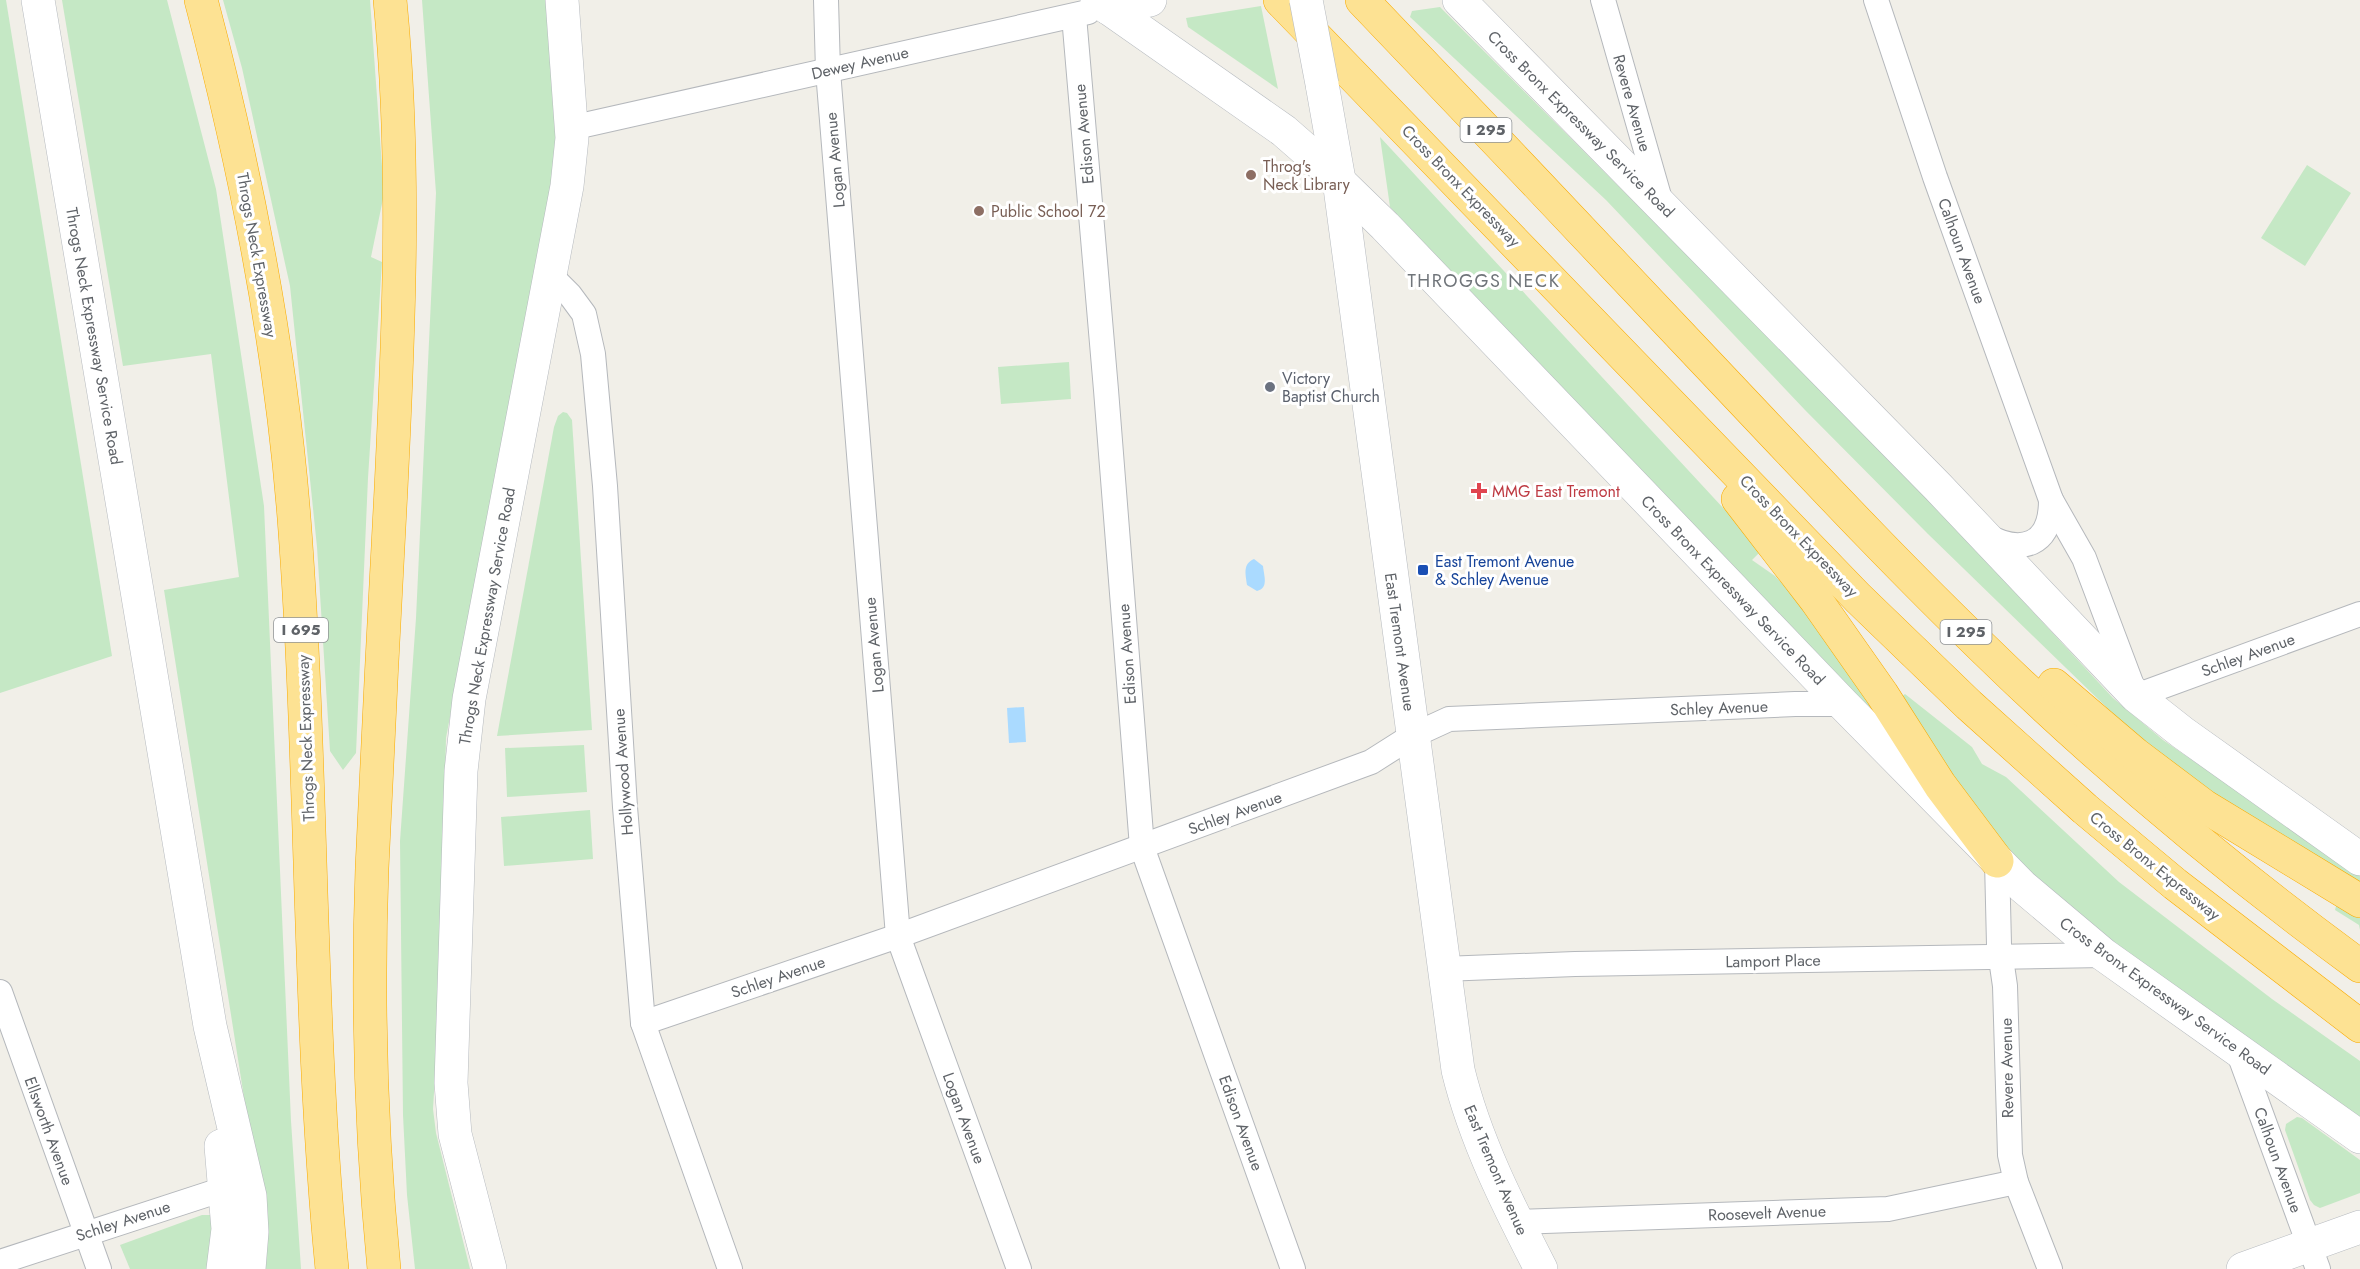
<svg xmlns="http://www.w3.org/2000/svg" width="2360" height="1269" font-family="Jost,sans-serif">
	<rect width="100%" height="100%" fill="#f1efe8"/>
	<g fill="#c5e8c5">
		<path d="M0,0H6L112,656L0,693Z"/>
		<path d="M62,0H167L216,189L264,506L291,1121L301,1269H262L246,1110L164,590L239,577L211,354L123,366Z"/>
		<path d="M223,0H370L384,194L371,257L382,262L368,478L356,753L343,770L330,751L317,547L290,286L242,68Z"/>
		<path d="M422,0H547L558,163L532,284L446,738L440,993L433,1109L436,1133L470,1269H415L407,1195L403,1115L400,841L416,618L436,193Z"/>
		<path d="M1261,6L1278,89L1188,27L1186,18Z"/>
		<path d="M1440,7L1908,477L2113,698L2163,740L2360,876V886L2167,766L1928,534L1805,410L1606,200L1410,17L1412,11Z"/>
		<path d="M1380,137L1762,550L1752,560L1775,576L1801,603L1905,749L1390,207Z"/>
		<path d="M2307,165L2351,193L2305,266L2261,238Z"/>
		<path d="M1069,362L1071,399L1001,404L998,367Z"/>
		<path d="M563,412L567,413L572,420L592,730L497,736L554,427L558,416Z"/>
		<path d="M1905,694L1972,747L1982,764L2006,777L2119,882L2272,999L2360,1061V1121L2123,950L2048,890L1979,819L1897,700Z"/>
		<path d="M584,745L587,792L507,797L505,748Z"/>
		<path d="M590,810L593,859L504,866L501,817Z"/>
		<path d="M2338,899L2360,912V930L2359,925L2335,910Z"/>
		<path d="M2297,1117L2302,1118L2360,1160V1193L2320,1208L2314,1205L2310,1200L2285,1130L2286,1124Z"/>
		<path d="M202,1215H213L214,1269H130L120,1245Z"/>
	</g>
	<g fill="#aadaff">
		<path d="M1254,559L1263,566C1264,576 1269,588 1257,591L1247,585C1246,575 1242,564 1254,559Z"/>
		<path d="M1024,707L1026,742L1009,743L1007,708Z"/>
	</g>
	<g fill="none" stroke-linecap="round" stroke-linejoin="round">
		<g stroke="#b5b8bc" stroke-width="26">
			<g id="street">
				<path d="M826,0L828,71L898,936L1019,1269"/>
				<path d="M1603,0L1661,203"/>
				<path d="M1876,0L1935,177L2051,500L2084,558L2136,696L2360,614"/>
				<path d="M1074,16L1106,390L1142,847L1293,1269"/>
				<path d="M571,128L1088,12"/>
				<path d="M550,275L570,295L584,314L593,354L605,486L625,807L643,1023L730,1269"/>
				<path d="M1985,535C2022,555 2051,546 2051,500"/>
				<path d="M1997,861L1999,945L2005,986L2010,1155L2016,1182L2050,1269"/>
				<path d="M1443,969L1575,964L2104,955"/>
				<path d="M0,992L99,1269"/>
				<path d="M643,1023L898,936L1371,762L1412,736L1449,719L1795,704H1843"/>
				<path d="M2238,1051L2318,1269"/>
				<path d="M1516,1222L1888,1209L2016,1182"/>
				<path d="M0,1262L239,1184"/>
			</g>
		</g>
		<g stroke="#b6babf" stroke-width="34">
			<g id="secondary">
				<path d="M38,0L210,1026L250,1196L252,1232L249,1269"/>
				<path d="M1097,0L1284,131L1316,159L1385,226L1843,704L2022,886L2104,955L2360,1137"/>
				<path d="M1459,0L1938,487L2136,696L2183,733L2360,859"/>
				<path d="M1108,8L1150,0"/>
				<path d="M1322,84L1339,180L1458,1070C1475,1140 1508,1205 1541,1269"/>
				<path d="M221,1146L228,1229L223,1269"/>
				<path d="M490,1269L455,1134L451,1083L461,771L469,699L567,186L572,138L562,0"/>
				<path d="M2243,1269L2360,1227"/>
			</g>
		</g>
		<g stroke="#f9ab00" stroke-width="34">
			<g id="highway">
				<path d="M201,0C247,174 282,351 295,531C313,777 308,1024 332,1269"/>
				<path d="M1280,0L1858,598L1969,705L2085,809L2175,884L2360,1026"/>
				<path d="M1362,0C1475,118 1587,236 1699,355C1794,455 1887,556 1986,651C2103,765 2229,870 2360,966"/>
				<path d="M1738,499L1816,600L1882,694L1940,785L1997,861"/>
				<path d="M2054,685L2135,754L2204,806L2360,901"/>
				<path d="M384,1269C371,1136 367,1002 372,868C378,742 384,615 391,489C399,326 406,163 390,0"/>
			</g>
		</g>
		<use href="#street" stroke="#fff" stroke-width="24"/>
		<use href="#secondary" stroke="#fff" stroke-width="33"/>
		<use href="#highway" stroke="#fde293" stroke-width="33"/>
		<g stroke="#b6babf" stroke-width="34" stroke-linecap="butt">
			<path id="secondary-bridge" d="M1306,0L1322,84"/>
		</g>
		<use href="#secondary-bridge" stroke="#fff" stroke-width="33"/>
	</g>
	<g fill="#8d6e63" stroke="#fff" stroke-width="2">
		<circle cx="1251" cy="175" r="6"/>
		<circle cx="979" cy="211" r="6"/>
	</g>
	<circle fill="#6b7280" stroke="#fff" stroke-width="2" cx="1270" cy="387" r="6"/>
	<path fill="#e0444e" stroke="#fff" stroke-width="2" d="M1476 482h6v6h6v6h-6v6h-6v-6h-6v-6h6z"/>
	<rect fill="#1a4fb4" stroke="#fff" stroke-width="2" x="1417" y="564" width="12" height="12" rx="3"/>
	<g text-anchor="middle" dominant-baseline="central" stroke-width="6" stroke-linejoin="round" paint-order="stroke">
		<g fill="#fff" stroke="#8f9295" stroke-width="1.5">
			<rect x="1460.5" y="118" width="51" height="24" rx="4.5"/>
			<rect x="274" y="618" width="54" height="24" rx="4.5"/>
			<rect x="1940.5" y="620" width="51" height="24" rx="4.5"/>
		</g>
		<g font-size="15" font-weight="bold" fill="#5f6368">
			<text x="1486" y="130">I 295</text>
			<text x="301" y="630">I 695</text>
			<text x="1966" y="632">I 295</text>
		</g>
		<g font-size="16" fill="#5f6368" stroke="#fff">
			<text transform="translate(860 63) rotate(-13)">Dewey Avenue</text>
			<text transform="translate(1632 103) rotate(74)">Revere Avenue</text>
			<text transform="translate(1581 124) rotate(45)">Cross Bronx Expressway Service Road</text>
			<text transform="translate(1084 134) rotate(-95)">Edison Avenue</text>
			<text transform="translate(835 160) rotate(-95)">Logan Avenue</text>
			<text transform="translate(1461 186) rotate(46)">Cross Bronx Expressway</text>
			<text transform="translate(1962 251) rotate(70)">Calhoun Avenue</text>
			<text transform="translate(257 255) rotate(80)">Throgs Neck Expressway</text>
			<text transform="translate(94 336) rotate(80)">Throgs Neck Expressway Service Road</text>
			<text transform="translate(1799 536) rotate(46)">Cross Bronx Expressway</text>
			<text transform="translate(1733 590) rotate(46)">Cross Bronx Expressway Service Road</text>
			<text transform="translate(487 616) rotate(-80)">Throgs Neck Expressway Service Road</text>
			<text transform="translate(1400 642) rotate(82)">East Tremont Avenue</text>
			<text transform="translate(874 645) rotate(-95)">Logan Avenue</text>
			<text transform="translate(1127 654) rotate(-94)">Edison Avenue</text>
			<text transform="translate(2248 655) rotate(-20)">Schley Avenue</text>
			<text transform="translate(1719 708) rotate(-2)">Schley Avenue</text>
			<text transform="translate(306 738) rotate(-92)">Throgs Neck Expressway</text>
			<text transform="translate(623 772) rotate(-94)">Hollywood Avenue</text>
			<text transform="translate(1235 813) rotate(-20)">Schley Avenue</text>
			<text transform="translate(2155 866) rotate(39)">Cross Bronx Expressway</text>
			<text transform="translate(1773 961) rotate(-1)">Lamport Place</text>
			<text transform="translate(778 977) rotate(-19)">Schley Avenue</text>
			<text transform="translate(2165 996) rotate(36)">Cross Bronx Expressway Service Road</text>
			<text transform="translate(2007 1068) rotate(-91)">Revere Avenue</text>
			<text transform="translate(964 1118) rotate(70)">Logan Avenue</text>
			<text transform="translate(1241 1123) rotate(70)">Edison Avenue</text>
			<text transform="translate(49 1131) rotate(70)">Ellsworth Avenue</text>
			<text transform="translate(2278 1160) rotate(70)">Calhoun Avenue</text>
			<text transform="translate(1496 1170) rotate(67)">East Tremont Avenue</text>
			<text transform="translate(1767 1213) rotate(-2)">Roosevelt Avenue</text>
			<text transform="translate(123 1221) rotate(-18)">Schley Avenue</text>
		</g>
		<g font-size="16" fill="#785e54" stroke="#fff" text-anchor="start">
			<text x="1263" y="166">Throg's<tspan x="1263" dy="18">Neck Library</tspan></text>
			<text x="991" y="211">Public School 72</text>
		</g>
		<g font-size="16" fill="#5b616d" stroke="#fff" text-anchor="start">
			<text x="1282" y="378">Victory<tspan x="1282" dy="18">Baptist Church</tspan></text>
		</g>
		<g font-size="16" fill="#be3a42" stroke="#fff" text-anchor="start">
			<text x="1492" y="491">MMG East Tremont</text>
		</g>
		<g font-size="16" fill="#164399" stroke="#fff" text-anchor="start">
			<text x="1435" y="561">East Tremont Avenue<tspan x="1435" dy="18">&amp; Schley Avenue</tspan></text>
		</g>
		<g font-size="18" letter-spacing="1.5" fill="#70757a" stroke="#fff">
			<text x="1484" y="281">THROGGS NECK</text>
		</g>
	</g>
</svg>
